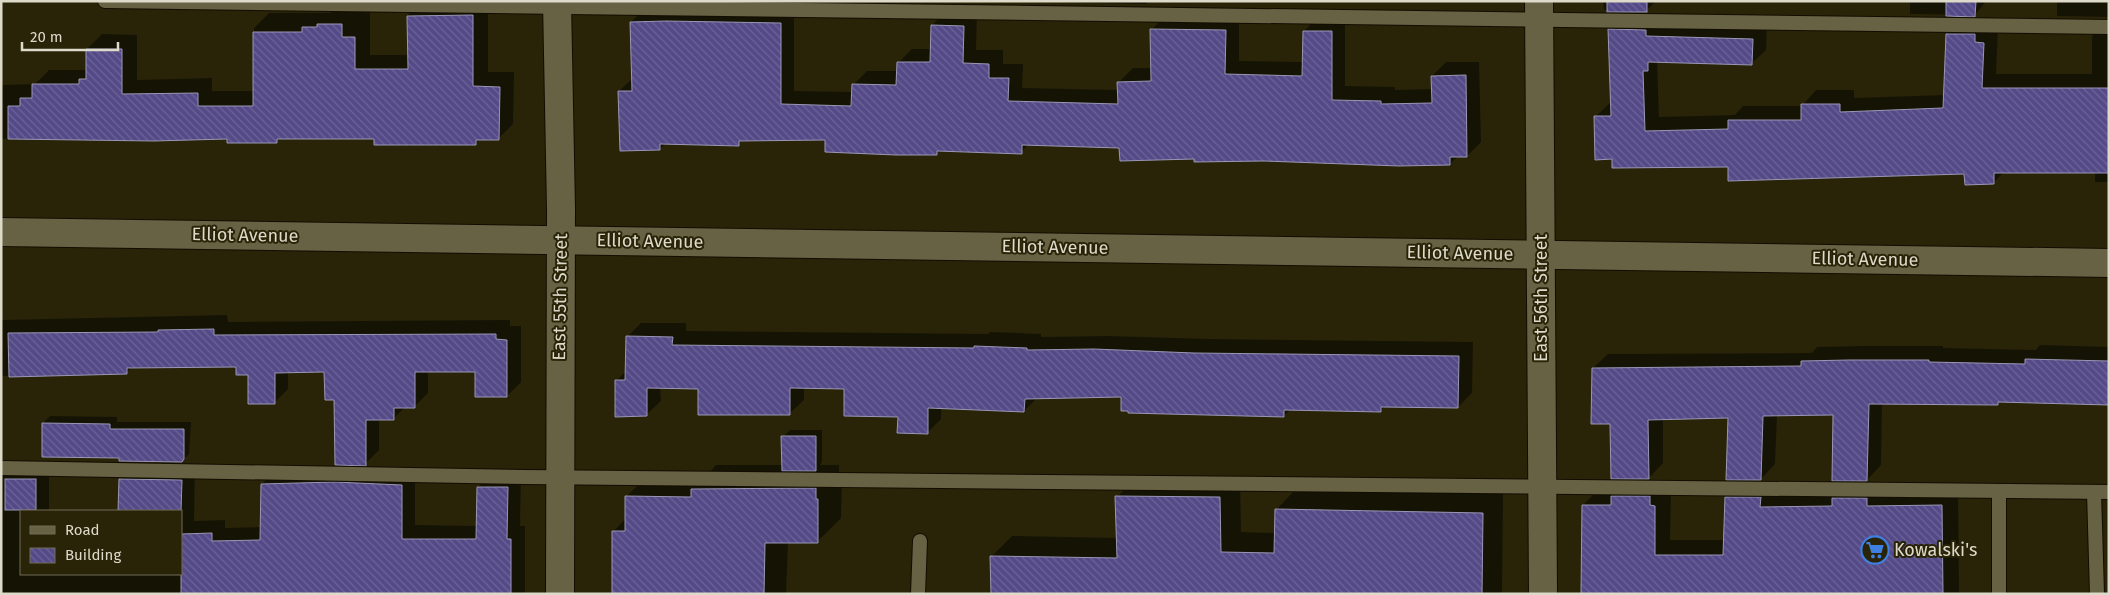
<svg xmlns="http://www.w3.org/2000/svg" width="2110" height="595" font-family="'Fira Sans',sans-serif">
	<defs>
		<pattern id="building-back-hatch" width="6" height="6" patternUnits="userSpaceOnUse" patternTransform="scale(1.25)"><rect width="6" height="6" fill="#554a88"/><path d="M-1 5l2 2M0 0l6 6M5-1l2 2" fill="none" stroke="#6d6497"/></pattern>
	</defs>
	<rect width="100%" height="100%" fill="#292408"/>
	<g fill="#0007">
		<path d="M370,1V55H409L408,15L422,1H488V72H514L513,124L498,139L481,138L475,144L376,138H280L276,142L228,138L1,139V85L35,84L49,70H87V49L102,34L137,35V80L212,78V91H254V28L269,13H330L334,10Z"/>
		<path d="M1001,1H1149L1146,4Z"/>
		<path d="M1603,1H1656L1646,11L1604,10Z"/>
		<path d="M1910,1H1986L1975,15L1910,14Z"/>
		<path d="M2057,1H2109V17L2057,16Z"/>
		<path d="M645,8L794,10V91L853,92V85L867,71H898V63L912,49H932V25L947,11L977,12L976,50H1003V64H1023L1022,88L1119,90V82L1133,68H1152V29L1166,15L1239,16V61L1303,62L1304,31L1318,17L1345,18V86L1395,87V90L1433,89L1432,76L1446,62H1479L1481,142L1467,156H1458L1450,164L1195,158L1120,147L1029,144L1021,152L940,150L936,154L827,139L743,140L738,144L666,143L660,149L619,91L633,78L631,22Z"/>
		<path d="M1624,15L1767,25L1766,50L1751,64L1657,61L1659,117L1735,115L1743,106H1802L1816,90H1854V98L1945,95L1947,34L1961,20L1998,29L1996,74H2092V36L2109,22V182H2095V172H2004L1993,183L1966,173L1729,166L1614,158L1595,117L1611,102L1609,30Z"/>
		<path d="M227,315L228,322L510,320V326H521V382L507,396L476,371H428V393L414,407H405L393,419H379V450L365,464L335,399L325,371H288V389L274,403L249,374L237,366L132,367L127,372L1,376V320Z"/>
		<path d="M641,323H686V331L988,334L990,332L1041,334V337L1109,336L1209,339L1473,342L1472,393L1458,407L1385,406L1380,411L1291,409L1284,416L1123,396L1037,398L1024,411L941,408V419L927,433L846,388L804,387V400L789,414L699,388L660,387L661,401L646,415L616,381L626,371L627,337Z"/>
		<path d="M2040,345L2109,347V404L1999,401L1997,403H1882L1881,465L1867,480L1834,414L1777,415L1775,464L1761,479L1729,417L1663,418V463L1649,478L1611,423L1593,368L1608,354L1812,353L1817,347L1864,346H1943V348L2036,350Z"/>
		<path d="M50,416L117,417V422H191L189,454L182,461L121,457L43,423Z"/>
		<path d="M790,430H822V462L820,465H839V475H842L841,518L817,542H788L786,594H609L613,590L614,531L626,518V497L650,473H709L716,465H783V437Z"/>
		<path d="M1,465H49V511H54H21V574H181V511H120V479L134,466L195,467L194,521L225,520V528L261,527L262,484L276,470L415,472V525L477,526L478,487L492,474H521L520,526H525V594H1Z"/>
		<path d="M1137,477H1240L1241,532L1276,533V510L1296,489L1503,493L1502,592L1500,594H992V556L1012,536L1118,538L1117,497Z"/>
		<path d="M1628,481H1665V490H1671L1670,540H1725L1727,498L1743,482H1776V491H1841L1849,483H1883V490H1958L1959,594H1582L1583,505L1599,489H1619Z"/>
	</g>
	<g fill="url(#building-back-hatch)" stroke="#9a97b5">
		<rect x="1607" y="1" width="40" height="11"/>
		<path d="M1946,1H1976L1975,17L1946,16Z"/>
		<path d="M473,15V86L500,87L499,140H476V145H374V139H277V143H227V139L154,141L8,139V106H20V98H32V84H79V79H86V49H122V94L198,93V106H253V32H302V27H317V24H342V37H355V69H408L407,16Z"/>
		<path d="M666,21L781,23V104L851,106L852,84L896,85L897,62H930L931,25L964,26L963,63L989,64V78H1009L1008,101L1118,104L1117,82L1151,81L1150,29L1226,30L1225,74L1302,76L1303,31H1332V100L1381,101V104L1432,103L1431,76L1466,75L1467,157H1450V165L1399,166L1264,161L1194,162V159L1120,161L1119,148L1022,145V154L937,151V155H896L825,152V140L739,141V146L660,144V150L620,151L618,91H632L630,22Z"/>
		<path d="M1608,29L1646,30V36L1753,39L1752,65L1648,62V71H1643L1645,131L1728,129V120H1801V104H1840V112L1943,108L1946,34H1975V42L1984,43L1982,88H2109V173H1994V184L1965,185L1964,174L1728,181V167L1612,168V159L1595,160L1594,116H1611Z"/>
		<path d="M214,329V335L496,334V339L507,340V397H475V372H415V408H394V420H366V466L335,465L334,400H325L324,372L275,373V404H248V375H236V367L127,368V374L9,377L8,333L158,332V330Z"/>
		<path d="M626,336L673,337L672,345L974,348V346L1027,348V350L1094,349L1194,353L1459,356L1458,408L1381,407V412L1284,410V417L1128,413V411H1121V397L1025,399L1024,412L928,408V434L897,433L898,417L844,416V389L790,388V415H698V389L647,388V416L615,417V380H625Z"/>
		<path d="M2025,359L2109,361V405L1998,402V405L1869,404L1867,481H1832L1833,415L1763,416L1761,480H1726L1728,418L1648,420L1649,479H1611L1610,424H1591L1592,368L1801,366V361L1849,360H1929V362L2025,364Z"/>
		<path d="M42,423L110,424V429H184V459L182,462L119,461V458L42,457Z"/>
		<path d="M781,436H816V471H782Z"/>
		<rect x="5" y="479" width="31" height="31"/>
		<path d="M119,479L182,480L181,511H118Z"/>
		<path d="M335,482L402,485V539H476L477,487H508L507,539H511V594H181V534L212,533V541L260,540L261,484Z"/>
		<path d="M816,488V499H818V543H765L764,594H612V531H625V496L691,497V489Z"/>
		<path d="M1115,496L1220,497L1221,552L1274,553L1275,509L1483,513L1482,594H991L990,556L1117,558Z"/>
		<path d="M1611,496H1650V505L1655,506V555H1723L1725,497H1761L1760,507L1832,506V498H1867V506L1942,505L1943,594H1581L1582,505H1611Z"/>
	</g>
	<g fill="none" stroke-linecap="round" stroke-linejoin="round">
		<g stroke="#120d00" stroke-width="16">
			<g id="service">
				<path d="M105,1L2109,27"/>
				<path d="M1,468L525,477L2109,492"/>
				<path d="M2094,492L2097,594"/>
				<path d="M918,594L920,541"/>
				<path d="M1999,594V491"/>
			</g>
		</g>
		<g stroke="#120d00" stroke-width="30">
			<g id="minor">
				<path d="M557,1L561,210L560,594"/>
				<path d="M1539,1L1543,594"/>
				<path d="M1,232L2109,263"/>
			</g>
		</g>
		<use href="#service" stroke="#676244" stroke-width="14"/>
		<use href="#minor" stroke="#676244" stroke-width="28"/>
	</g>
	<defs>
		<g id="supermarket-ring" transform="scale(1.4375)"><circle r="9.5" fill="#292408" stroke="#3f7fe0" stroke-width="1.5"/><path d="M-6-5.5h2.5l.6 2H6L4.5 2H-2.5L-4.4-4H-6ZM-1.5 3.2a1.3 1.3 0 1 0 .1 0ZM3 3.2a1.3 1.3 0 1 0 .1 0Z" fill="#3f7fe0"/></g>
	</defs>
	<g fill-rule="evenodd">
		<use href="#supermarket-ring" x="1875" y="550"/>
	</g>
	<g text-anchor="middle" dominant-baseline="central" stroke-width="4" stroke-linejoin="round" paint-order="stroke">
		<g font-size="18" fill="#dddaca" stroke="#292408">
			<text transform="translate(245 235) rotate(1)">Elliot Avenue</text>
			<text transform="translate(650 241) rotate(1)">Elliot Avenue</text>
			<text transform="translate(1055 247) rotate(1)">Elliot Avenue</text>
			<text transform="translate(1460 253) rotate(1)">Elliot Avenue</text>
			<text transform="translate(1865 259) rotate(1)">Elliot Avenue</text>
			<text transform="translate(560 297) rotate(-89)">East 55th Street</text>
			<text transform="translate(1541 298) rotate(-90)">East 56th Street</text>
		</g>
		<g font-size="18" fill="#dddaca" stroke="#292408" text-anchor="start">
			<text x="1894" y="550">Kowalski's</text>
		</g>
	</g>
	<rect width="2110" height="595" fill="none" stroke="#dddaca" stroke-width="5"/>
	<rect x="20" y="510" width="162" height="65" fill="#292408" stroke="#716d56"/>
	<rect x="30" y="526" width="25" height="8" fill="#676244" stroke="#716d56"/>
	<text x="65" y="535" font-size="15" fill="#dddaca">Road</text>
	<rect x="30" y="548" width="25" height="15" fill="url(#building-back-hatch)" stroke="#716d56"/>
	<text x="65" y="560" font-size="15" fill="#dddaca">Building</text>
	<path d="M22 42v8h96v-8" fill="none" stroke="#dddaca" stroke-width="2.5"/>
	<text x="30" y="42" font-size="15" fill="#dddaca" stroke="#292408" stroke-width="4" paint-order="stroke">20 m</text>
</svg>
